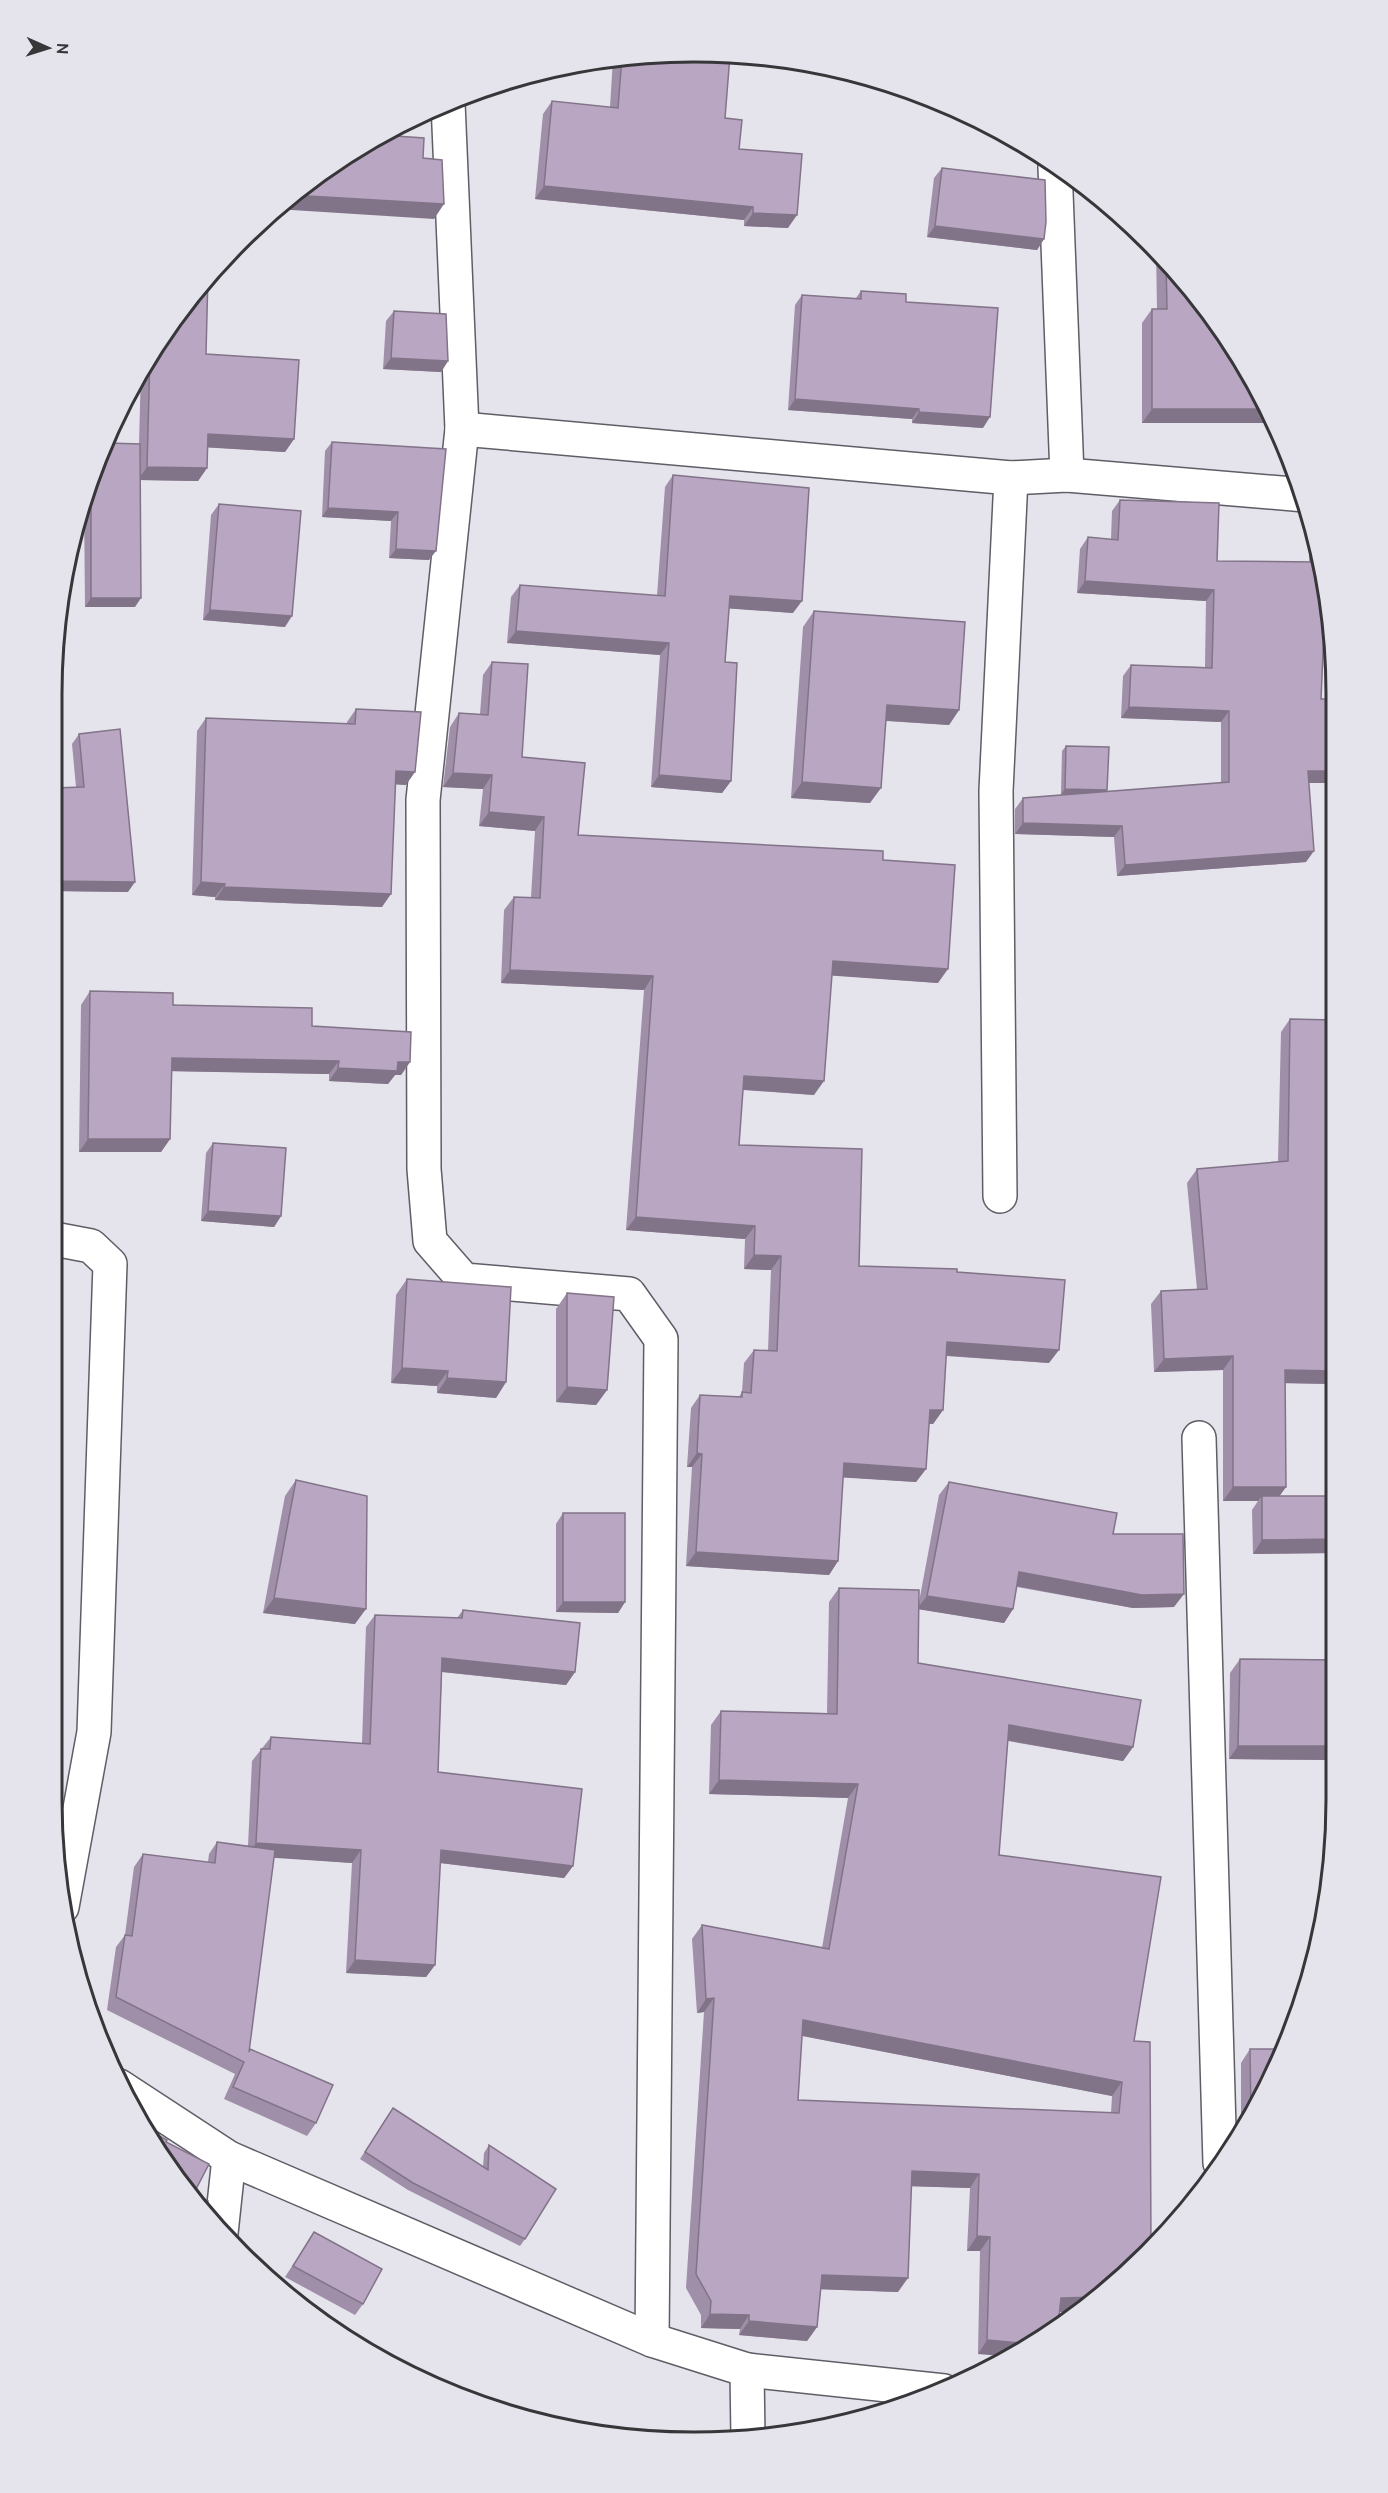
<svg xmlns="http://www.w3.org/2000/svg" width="1388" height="2493" font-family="Cabin,sans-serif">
	<rect width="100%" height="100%" fill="#e5e3ec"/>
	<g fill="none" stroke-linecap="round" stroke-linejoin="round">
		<g stroke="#5f5d65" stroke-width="36">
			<g id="minor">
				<path d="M448,103L462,429L423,800L424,1169L430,1241L464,1280L629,1294L661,1339L652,2340"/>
				<path d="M1055,167L1067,475"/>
				<path d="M462,429L1011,478L1067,475L1305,495"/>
				<path d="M1000,1196L996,791L1011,478"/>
				<path d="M54,1239L91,1246L110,1264L94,1732L62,1907"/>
				<path d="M1199,1438L1220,2163"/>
				<path d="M221,2233L229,2158"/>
				<path d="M747,2370L748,2439"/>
			</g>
		</g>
		<g stroke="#5f5d65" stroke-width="36">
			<path id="tertiary" d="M119,2086L229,2158L652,2340L747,2370L944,2391"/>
		</g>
		<use href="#minor" stroke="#fff" stroke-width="33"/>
		<use href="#tertiary" stroke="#fff" stroke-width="33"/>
	</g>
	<g fill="#9f8fa8" fill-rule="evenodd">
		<path d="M652,52L725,118L739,149L788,228L744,226V220L535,199L543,114L552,101L610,107L613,59Z"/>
		<path d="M942,168L1044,239L1037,250L927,237L934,178Z"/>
		<path d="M1156,249L1229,337L1271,423H1142V323L1152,309H1157Z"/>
		<path d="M208,274L206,354L294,439L285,452L207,447V468L198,481L141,480L135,607H85L84,500L108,443L139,444L141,368Z"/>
		<path d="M861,291L906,302L983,428L912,423V419L788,410L795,305L802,295L856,298Z"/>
		<path d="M394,311L448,361L441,372L383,369L386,321Z"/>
		<path d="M332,442L446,449L429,560L389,558L391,521L322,517L325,451Z"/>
		<path d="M673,475L793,613L729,608L725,662L731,781L722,793L651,787L660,655L507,643L511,597L520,585L657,596L665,487Z"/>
		<path d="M1120,500L1217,561L1309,562V546L1315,538L1332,610V641H1323L1321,699H1332V779L1330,783H1309L1306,862L1117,876L1114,837L1015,834V809L1023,798L1070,794H1061L1062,751L1066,746L1107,790L1106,792L1221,783V722L1121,718L1123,676L1131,665L1205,667L1206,601L1077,593L1080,549L1088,537L1111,539L1112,511Z"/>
		<path d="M219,504L285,627L203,620L211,515Z"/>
		<path d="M814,611L959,710L949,725L886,721L870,803L791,798L803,627Z"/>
		<path d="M492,662L522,757L578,835L883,860L938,983L832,975L814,1095L743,1090L739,1145L859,1266L957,1272L1049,1363L946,1356L943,1410L933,1424H929L926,1469L916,1482L843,1477L838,1561L829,1575L686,1566L692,1467H687L691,1408L700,1395L739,1397L742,1392L744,1363L754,1350L768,1351L771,1270L744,1269L745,1239L626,1230L644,990L501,983L504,910L514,897H531L535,831L479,826L483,789L443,787L450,727L459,713L480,714L483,675Z"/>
		<path d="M356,709L406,785L396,784L382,907L215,900V897L192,895L197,731L206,718L347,724V722Z"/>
		<path d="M79,734L128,892L53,891V788L76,787L72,744Z"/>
		<path d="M90,991L312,1026L410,1062L401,1075H395L388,1084L329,1081V1074L172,1071L170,1139L161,1152H79L81,1005Z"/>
		<path d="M1290,1019L1333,1020L1334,1384L1285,1383L1286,1487L1279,1496H1334L1335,1553L1253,1554L1252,1510L1258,1501H1223V1370L1154,1372L1151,1304L1161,1291L1197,1289L1187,1183L1197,1169L1278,1162L1281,1032Z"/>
		<path d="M213,1143L281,1216L274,1227L201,1221L206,1153Z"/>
		<path d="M407,1279L506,1382L496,1398L437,1393V1386L391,1383L396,1295Z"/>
		<path d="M567,1293L607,1390L596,1405L556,1402V1309Z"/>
		<path d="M296,1480L355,1624L263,1613L285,1496Z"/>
		<path d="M949,1482L1113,1534L1174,1607L1133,1608L1017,1587L1013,1609L1004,1623L919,1609L918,1663L1133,1747L1123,1761L1008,1741L999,1855L1134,2041L1150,2042L1059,2312L978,2354L980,2251H967L970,2188L911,2186L898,2292L821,2289L817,2327L807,2341L739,2335L740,2329L701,2328V2315L686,2288L704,2012L697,2013L692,1939L702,1925L822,1948L848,1798L709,1794L711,1725L721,1711L827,1713L829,1602L839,1588L919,1602L939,1495ZM802,2036L1112,2096L1111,2113L798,2100Z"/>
		<path d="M563,1513L625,1602L618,1613L556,1612V1524Z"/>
		<path d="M463,1610L575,1672L566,1685L442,1672L438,1772L573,1866L564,1878L440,1863L435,1965L426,1977L346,1973L352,1863L274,1857L249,2050L316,2123L307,2136L224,2099L235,2074L107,2010L116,1947L125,1935L134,1867L143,1854L208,1862L209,1854L217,1842L248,1846L252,1761L271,1737L362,1743L366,1627L375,1615L457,1618Z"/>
		<path d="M1240,1659L1335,1660V1760L1229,1759L1230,1673Z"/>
		<path d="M1250,2049L1251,2121L1241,2134V2063Z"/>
		<path d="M388,2115L483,2167L484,2153L489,2145L525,2239L520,2246L408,2190L360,2159Z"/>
		<path d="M314,2232L363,2304L355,2315L285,2277Z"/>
	</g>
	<g fill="#827488">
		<path d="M544,186L753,207L744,220L535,199Z"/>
		<path d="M291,195L444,204L434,219L276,209Z"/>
		<path d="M753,213L797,215L788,228L744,226Z"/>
		<path d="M935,226L1044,239L1037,250L927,237Z"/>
		<path d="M391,358L448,361L441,372L383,369Z"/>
		<path d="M795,399L919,409L912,419L788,410Z"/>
		<path d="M1152,409H1264L1271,423H1142Z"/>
		<path d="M919,412L990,417L983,428L912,423Z"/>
		<path d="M208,434L294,439L285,452L199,447Z"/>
		<path d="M147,467L207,468L198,481L138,480Z"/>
		<path d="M328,508L398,512L391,521L322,517Z"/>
		<path d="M396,549L436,551L429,560L389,558Z"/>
		<path d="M1085,581L1214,590L1206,601L1077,593Z"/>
		<path d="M730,596L802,601L793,613L722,608Z"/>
		<path d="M91,598H141L135,607H85Z"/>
		<path d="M210,610L292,616L285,627L203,620Z"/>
		<path d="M1324,630H1332V641H1316Z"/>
		<path d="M516,631L669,643L660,655L507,643Z"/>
		<path d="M887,705L959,710L949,725L876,720Z"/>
		<path d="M1129,707L1229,711L1221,722L1121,718Z"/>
		<path d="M53,712H59L53,721Z"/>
		<path d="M396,771L415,772L406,785L387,784Z"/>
		<path d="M1308,771H1332V779L1330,783H1300Z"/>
		<path d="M453,773L492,775L483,789L443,787Z"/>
		<path d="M659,775L731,781L722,793L651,787Z"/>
		<path d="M802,782L881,788L870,803L791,798Z"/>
		<path d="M1065,789L1107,790L1103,796L1061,794Z"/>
		<path d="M489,812L544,817L535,831L479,826Z"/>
		<path d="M1023,823L1122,826L1114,837L1015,834Z"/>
		<path d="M1314,851L1306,862L1117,876L1125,865Z"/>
		<path d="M53,881L135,882L128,892L53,891Z"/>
		<path d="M201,882L225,884L215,897L192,895Z"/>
		<path d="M224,887L391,894L382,907L215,900Z"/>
		<path d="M833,961L948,969L938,983L823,975Z"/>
		<path d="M510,970L653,976L644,990L501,983Z"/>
		<path d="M172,1058L339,1061L329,1074L162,1071Z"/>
		<path d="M398,1062H410L401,1075H395L388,1084L329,1081L338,1068Z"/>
		<path d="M744,1076L824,1081L814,1095L734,1089Z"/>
		<path d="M88,1139H170L161,1152H79Z"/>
		<path d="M208,1211L281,1216L274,1227L201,1221Z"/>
		<path d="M636,1217L755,1226L745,1239L626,1230Z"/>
		<path d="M754,1255L781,1256L771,1270L744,1269Z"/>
		<path d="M947,1342L1059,1350L1049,1363L938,1355Z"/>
		<path d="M1233,1356L1223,1370L1154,1372L1164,1359Z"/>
		<path d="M402,1368L448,1371L437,1386L391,1383Z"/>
		<path d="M1285,1370L1334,1371V1384L1276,1383Z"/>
		<path d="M447,1378L506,1382L496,1398L437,1393Z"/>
		<path d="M567,1387L607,1390L596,1405L556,1402Z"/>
		<path d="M930,1410H943L933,1424L920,1423Z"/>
		<path d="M697,1453L702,1454L692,1467H687Z"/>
		<path d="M844,1463L926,1469L916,1482L835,1477Z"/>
		<path d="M1233,1487H1286L1276,1501L1262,1496L1258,1501H1223Z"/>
		<path d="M1335,1539V1553L1253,1554L1262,1540Z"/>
		<path d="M696,1552L838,1561L829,1575L686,1566Z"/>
		<path d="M1019,1572L1184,1594L1174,1607L1133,1608L1010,1585Z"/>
		<path d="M927,1596L1013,1609L1004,1623L917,1609Z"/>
		<path d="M274,1598L366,1609L355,1624L263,1613Z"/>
		<path d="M563,1602H625L618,1613L556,1612Z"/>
		<path d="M442,1658L575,1672L566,1685L433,1671Z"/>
		<path d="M1009,1725L1133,1747L1123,1761L999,1739Z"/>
		<path d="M1238,1746H1335V1760L1229,1759Z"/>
		<path d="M719,1780L858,1784L848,1798L709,1794Z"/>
		<path d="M256,1843L361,1850L352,1863L247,1856Z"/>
		<path d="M441,1850L573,1866L564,1878L432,1862Z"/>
		<path d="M355,1960L435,1965L426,1977L346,1973Z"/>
		<path d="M714,1998L704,2012L697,2013L706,1999Z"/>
		<path d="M803,2020L1122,2082L1112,2096L793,2034Z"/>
		<path d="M912,2171L979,2174L970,2188L902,2186Z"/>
		<path d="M977,2236L990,2237L980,2251H967Z"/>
		<path d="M822,2275L908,2278L898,2292L812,2289Z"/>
		<path d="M1097,2297L1077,2312H1051L1061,2298Z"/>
		<path d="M710,2314L749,2315L740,2329L701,2328Z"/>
		<path d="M749,2321L817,2327L807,2341L739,2335Z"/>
		<path d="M987,2340L1032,2344L1013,2357L978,2354Z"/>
	</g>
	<g fill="#b9a6c3" stroke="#827488" stroke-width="1.5" fill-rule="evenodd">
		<path d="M652,52L730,55L725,118L742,120L739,149L802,154L797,215L753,213V207L544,186L552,101L618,108L622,57Z"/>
		<path d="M381,135L424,138L423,158L442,160L444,204L291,195L303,184Z"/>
		<path d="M942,168L1045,180L1046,222L1044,239L935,226Z"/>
		<path d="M1166,261L1229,337L1264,409H1152V309H1167Z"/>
		<path d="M208,274L206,354L299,360L294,439L208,434L207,468L147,467L150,355Z"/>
		<path d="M861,291L906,294V302L998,308L990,417L919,412V409L795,399L802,295L861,299Z"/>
		<path d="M394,311L446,314L448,361L391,358Z"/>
		<path d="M332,442L446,449L436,551L396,549L398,512L328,508Z"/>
		<path d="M108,443L140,444L141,598H91V489H89Z"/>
		<path d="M673,475L809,488L802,601L730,596L725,662L737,663L731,781L659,775L669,643L516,631L520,585L665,596Z"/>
		<path d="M1120,500L1219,503L1217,561L1317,562V548L1332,610V630H1324L1321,699H1332V771H1308L1314,851L1125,865L1122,826L1023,823V798L1229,782V711L1129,707L1131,665L1212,668L1214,590L1085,581L1088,537L1118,540Z"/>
		<path d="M219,504L301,511L292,616L210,610Z"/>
		<path d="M814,611L965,622L959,710L887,705L881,788L802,782Z"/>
		<path d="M53,650L59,712H53L52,652Z"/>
		<path d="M492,662L528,664L522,757L585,763L578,835L883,851V860L955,865L948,969L833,961L824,1081L744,1076L739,1145L862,1149L859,1266L957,1269V1272L1065,1280L1059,1350L947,1342L943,1410H930L926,1469L844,1463L838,1561L696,1552L702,1454L697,1453L700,1395L742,1397V1392L751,1393L754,1350L777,1351L781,1256L754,1255L755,1226L636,1217L653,976L510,970L514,897L540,898L544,817L489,812L492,775L453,773L459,713L488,715Z"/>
		<path d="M356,709L421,712L415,772L396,771L391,894L224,887L225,884L201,882L206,718L355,724Z"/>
		<path d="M120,729L135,882L53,881V788L84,787L79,734Z"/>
		<path d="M1066,746L1109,747L1107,790L1065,789Z"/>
		<path d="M90,991L173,993V1005L312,1008V1026L411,1032L410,1062H398L397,1071L338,1068L339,1061L172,1058L170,1139H88Z"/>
		<path d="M1290,1019L1333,1020L1334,1371L1285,1370L1286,1487H1233V1356L1164,1359L1161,1291L1207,1289L1197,1169L1288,1161Z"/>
		<path d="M213,1143L286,1148L281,1216L208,1211Z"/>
		<path d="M407,1279L511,1287L506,1382L447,1378L448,1371L402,1368Z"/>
		<path d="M567,1293L614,1297L607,1390L567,1387Z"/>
		<path d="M296,1480L367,1496L366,1609L274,1598Z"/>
		<path d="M949,1482L1117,1513L1113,1534H1183L1184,1594L1142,1595L1019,1572L1013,1609L927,1596Z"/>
		<path d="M1262,1496H1334L1335,1539L1262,1540Z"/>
		<rect x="563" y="1513" width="62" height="89"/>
		<path d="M839,1588L919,1590L918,1663L1141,1700L1133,1747L1009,1725L999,1855L1161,1877L1134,2041L1150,2042L1151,2249L1118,2283L1097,2297L1061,2298L1058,2325L1032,2344L987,2340L990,2237L977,2236L979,2174L912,2171L908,2278L822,2275L817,2327L749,2321V2315L710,2314L711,2301L696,2274L714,1998L706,1999L702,1925L829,1949L858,1784L719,1780L721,1711L837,1714ZM803,2020L1122,2082L1119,2113L798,2100Z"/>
		<path d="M463,1610L580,1623L575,1672L442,1658L438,1772L582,1789L573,1866L441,1850L435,1965L355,1960L361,1850L256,1843L261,1749H270L271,1737L370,1744L375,1615L462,1618Z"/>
		<path d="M1240,1659L1335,1660V1746H1238Z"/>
		<path d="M217,1842L275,1850L249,2052L250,2049L333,2085L316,2123L233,2087L244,2062L116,1997L125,1935L132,1936L143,1854L215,1863Z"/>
		<path d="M1250,2049H1283L1251,2121Z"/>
		<path d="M393,2108L488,2170L489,2145L556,2189L525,2239L413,2183L365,2152Z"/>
		<path d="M145,2128L167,2140L166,2142L209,2164L194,2193L208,2201L206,2216L184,2190Z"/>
		<path d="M314,2232L382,2269L363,2304L293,2266Z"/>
		<path d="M683,2433H738V2440L683,2439Z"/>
	</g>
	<path d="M0 0H1388V2493H0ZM694 62H694A632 632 0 0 1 1326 694V1800A632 632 0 0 1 694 2432H694A632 632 0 0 1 62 1800V694A632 632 0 0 1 694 62Z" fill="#e5e3ec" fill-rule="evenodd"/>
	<path fill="none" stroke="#373639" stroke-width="3" d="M694 62H694A632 632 0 0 1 1326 694V1800A632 632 0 0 1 694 2432H694A632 632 0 0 1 62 1800V694A632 632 0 0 1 694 62Z"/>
	<g transform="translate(48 48) rotate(93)" stroke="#e5e3ec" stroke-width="4.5" paint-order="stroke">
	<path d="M0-4.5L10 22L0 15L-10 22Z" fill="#373639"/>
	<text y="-9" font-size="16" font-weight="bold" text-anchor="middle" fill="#373639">N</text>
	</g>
</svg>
